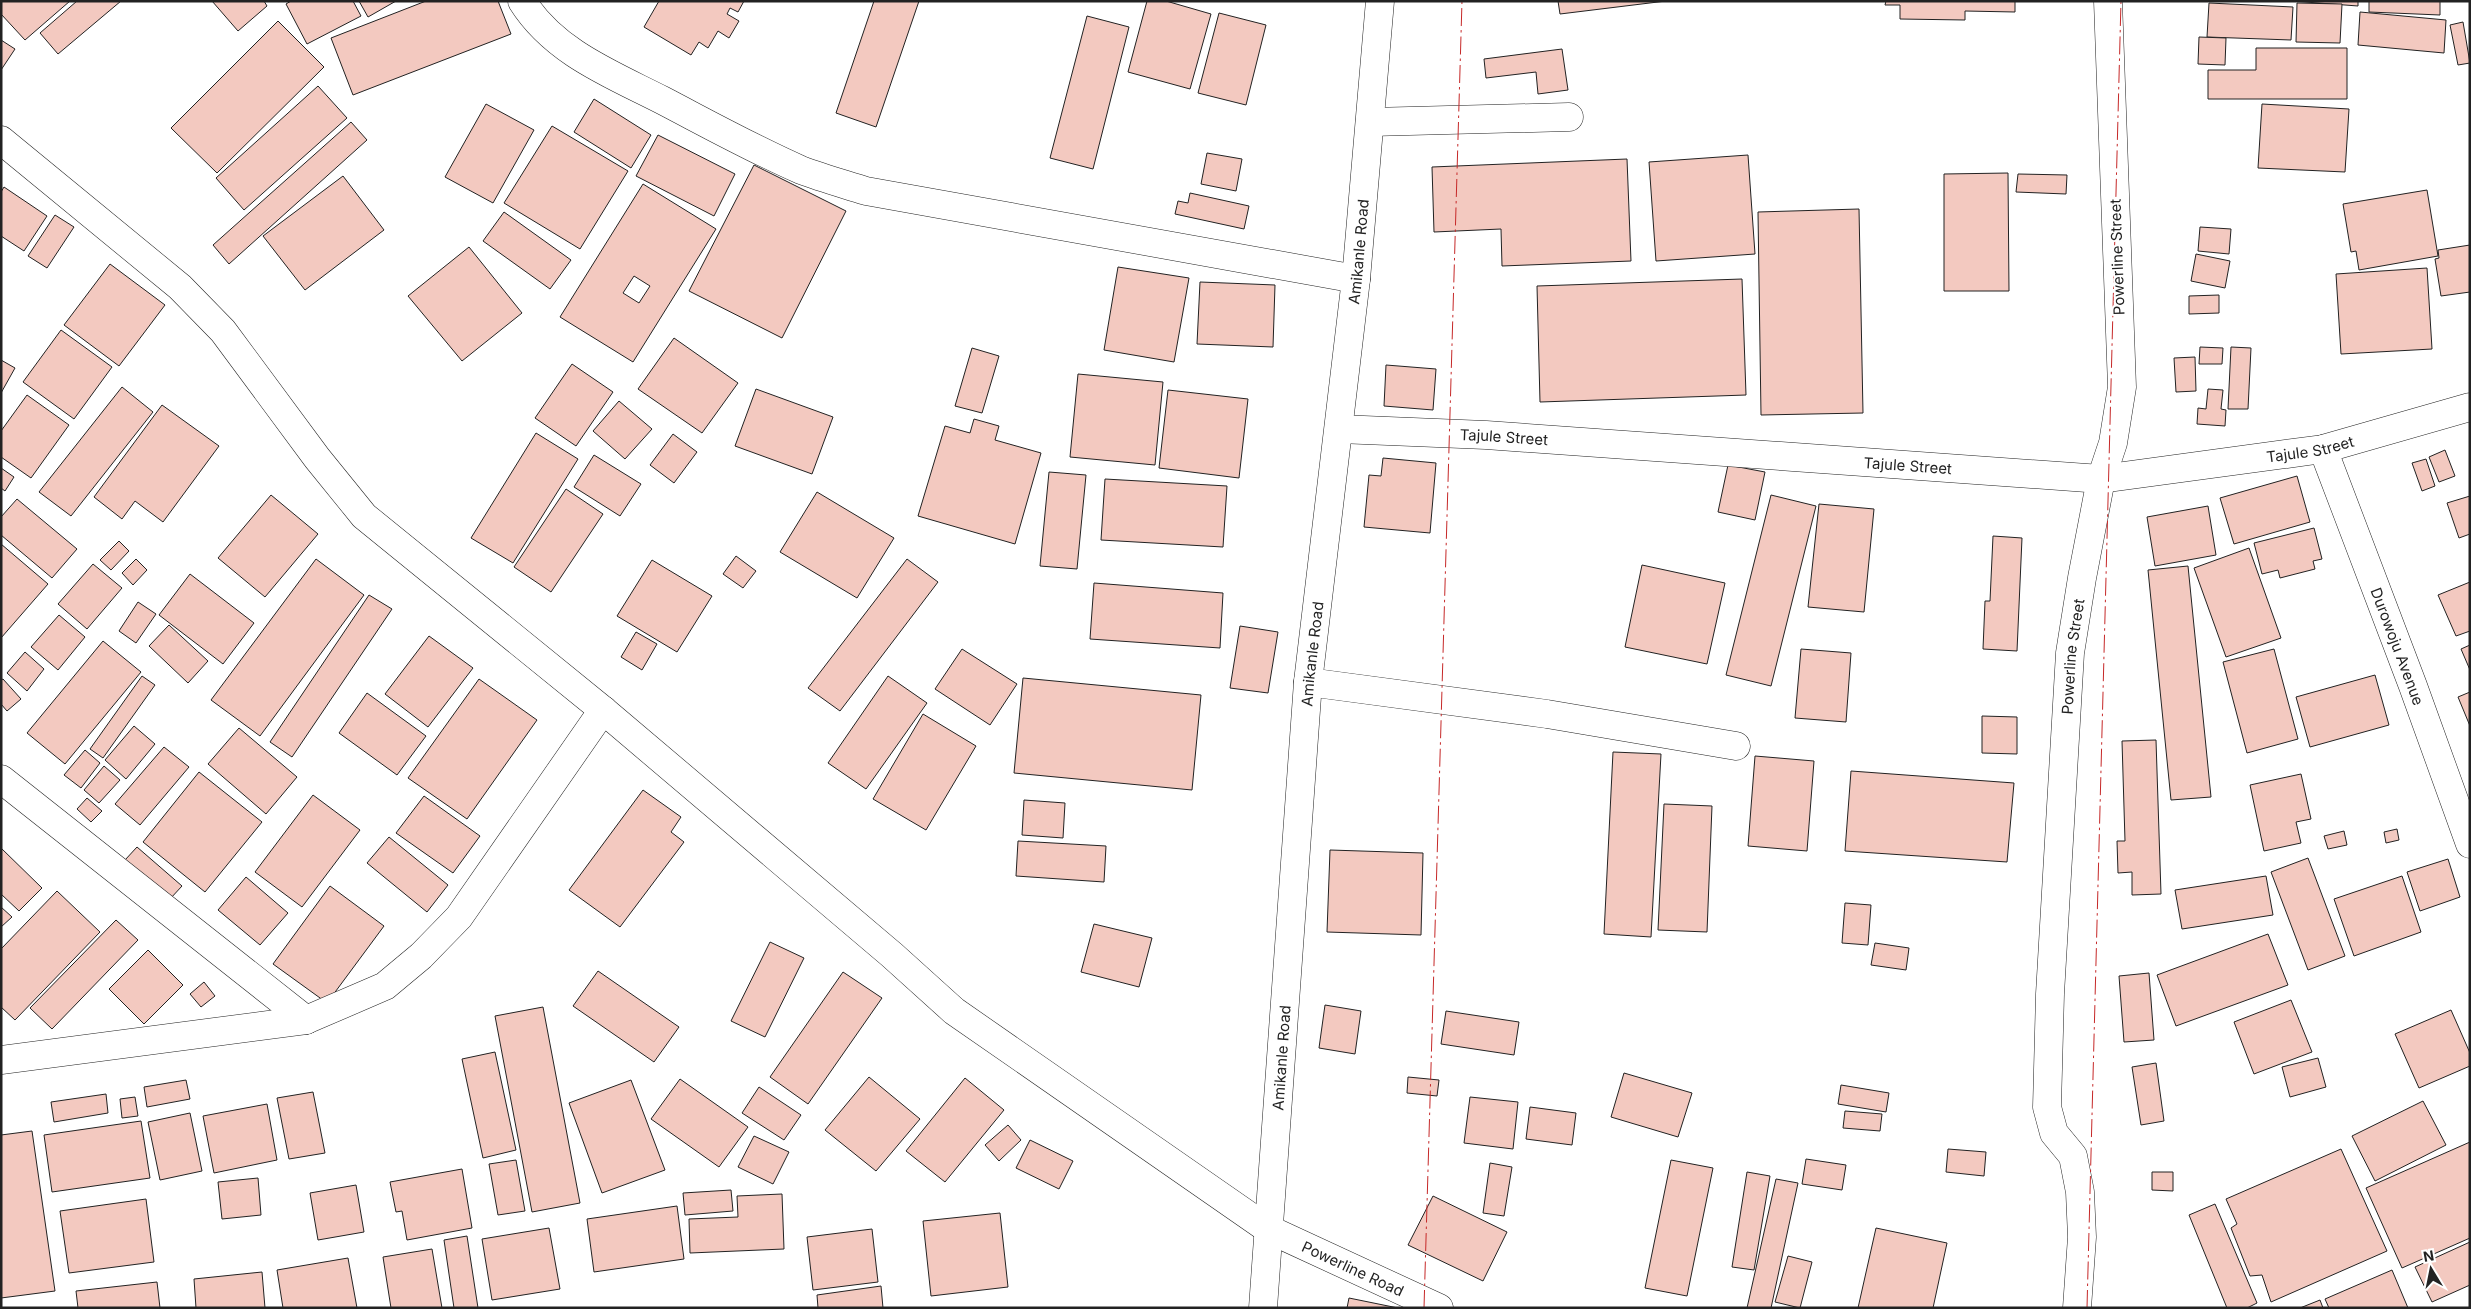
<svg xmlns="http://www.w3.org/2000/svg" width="2471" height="1309" font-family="Inter,sans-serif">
	<rect width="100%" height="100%" fill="#fff"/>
	<g fill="#f3c9c0" stroke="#222" fill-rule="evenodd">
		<path d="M1,1H70L25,40L1,14Z"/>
		<path d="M77,1H121L58,54L40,33Z"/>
		<path d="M212,1H264L267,6L238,31Z"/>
		<path d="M291,1H353L361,16L307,44L286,4Z"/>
		<path d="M359,1H396L368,17Z"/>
		<path d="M426,1H498L511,34L353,95L331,38Z"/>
		<path d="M659,1H744L738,12L730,8L727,14L739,21L729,38L718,31L708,48L699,42L691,55L644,27Z"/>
		<path d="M874,1H919L876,127L836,113Z"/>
		<path d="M1147,1H1166L1211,14L1190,89L1128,72Z"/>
		<path d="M1558,1H1666L1560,14Z"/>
		<path d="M1886,1H2015V12L1965,11V20L1900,19V5H1885Z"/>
		<path d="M2292,1H2358V6Z"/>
		<path d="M2369,1H2440V15L2369,12Z"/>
		<path d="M2209,3L2293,7L2291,40L2207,37Z"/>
		<path d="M2297,3L2342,4L2340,43L2296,42Z"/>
		<path d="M2360,12L2446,20L2444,53L2358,45Z"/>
		<path d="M1219,13L1266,25L1246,105L1198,93Z"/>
		<path d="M1087,16L1129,27L1093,169L1050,158Z"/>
		<path d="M278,21L324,67L217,173L171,128Z"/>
		<path d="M2463,22L2470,63L2458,65L2450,25Z"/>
		<path d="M2199,37L2226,38L2225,65L2198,64Z"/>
		<path d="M1,40L15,49L1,70Z"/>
		<path d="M2256,48H2347V99H2208V70H2256Z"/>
		<path d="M1562,49L1568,90L1538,94L1536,72L1486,78L1484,59Z"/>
		<path d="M318,86L347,118L244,210L216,178Z"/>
		<path d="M594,99L651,135L631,168L574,132Z"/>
		<path d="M486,104L534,130L493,203L445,177Z"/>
		<path d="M2262,104L2349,109L2345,172L2258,168Z"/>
		<path d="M351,122L367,140L229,264L213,245Z"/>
		<path d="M552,126L628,171L580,249L504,203Z"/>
		<path d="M658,135L735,174L714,216L636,176Z"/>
		<path d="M1207,153L1242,159L1236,191L1201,184Z"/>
		<path d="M1748,155L1755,254L1656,261L1649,162Z"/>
		<path d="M1627,159L1631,261L1502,266L1501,229L1434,232L1432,167Z"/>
		<path d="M754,165L846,211L782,338L689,291Z"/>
		<path d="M2008,173L2009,291H1944V174Z"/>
		<path d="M2018,174L2067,175L2066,194L2016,192Z"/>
		<path d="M343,176L384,230L305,290L263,236Z"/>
		<path d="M643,184L716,229L633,362L560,317ZM634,276L650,286L639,303L623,293Z"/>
		<path d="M4,187L47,216L24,251L1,236V192Z"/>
		<path d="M2427,190L2438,256L2359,270L2356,251L2351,252L2343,204Z"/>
		<path d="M1190,193L1249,206L1244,229L1175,214L1178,201L1188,203Z"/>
		<path d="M1859,209L1863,413L1761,415L1758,212Z"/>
		<path d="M504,212L571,260L550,289L483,241Z"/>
		<path d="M55,215L74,227L47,268L28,256Z"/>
		<path d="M2200,227L2231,229L2229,254L2198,251Z"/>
		<path d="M2470,245V292L2441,296L2435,259L2439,258L2438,250Z"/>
		<path d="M469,247L522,313L462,361L408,296Z"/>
		<path d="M2196,254L2230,261L2225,288L2191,281Z"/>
		<path d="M110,264L165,305L119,366L64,325Z"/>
		<path d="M1118,267L1189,278L1174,362L1104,350Z"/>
		<path d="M2427,268L2432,349L2341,354L2336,274Z"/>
		<path d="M1742,279L1746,395L1540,402L1537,286Z"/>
		<path d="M1200,282L1275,285L1273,347L1197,344Z"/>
		<path d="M2219,295V313L2189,314V296Z"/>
		<path d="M61,330L112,367L74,419L23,382Z"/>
		<path d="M674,338L738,383L702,433L638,389Z"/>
		<path d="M2200,347L2223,348L2222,364H2199Z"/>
		<path d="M2231,347L2251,348L2248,409H2228Z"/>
		<path d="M972,348L999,356L982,413L955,406Z"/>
		<path d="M2195,357L2196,391L2176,392L2174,358Z"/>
		<path d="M1,360L15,368L1,393Z"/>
		<path d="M572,364L613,392L576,446L535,418Z"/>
		<path d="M1386,365L1436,369L1433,410L1384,406Z"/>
		<path d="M1078,374L1163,382L1155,465L1070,457Z"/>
		<path d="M122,387L153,412L71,516L39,492Z"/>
		<path d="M756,389L833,417L812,474L735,446Z"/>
		<path d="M2208,389L2223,390L2221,409L2226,410L2225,426L2197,424L2198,408L2206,409Z"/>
		<path d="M1168,390L1248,399L1239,478L1159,468Z"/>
		<path d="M27,395L69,425L31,478L1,457V431Z"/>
		<path d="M619,401L652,429L625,459L593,431Z"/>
		<path d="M162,405L219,446L163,522L135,501L122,519L94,497Z"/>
		<path d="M974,419L999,426L995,440L1041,453L1015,544L918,516L945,426L970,433Z"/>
		<path d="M536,433L578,459L513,563L471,538Z"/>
		<path d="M673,434L697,452L674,483L650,465Z"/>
		<path d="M2445,450L2455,476L2439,482L2429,457Z"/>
		<path d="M594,455L641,484L620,516L574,487Z"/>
		<path d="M1383,458L1436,463L1430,533L1364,527L1369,475L1381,476Z"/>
		<path d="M2426,459L2435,486L2422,491L2412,463Z"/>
		<path d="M1728,465L1765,472L1755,520L1718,512Z"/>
		<path d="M1,468L14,477L5,491L1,488Z"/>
		<path d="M1049,472L1086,475L1077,569L1040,566Z"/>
		<path d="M2297,476L2310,522L2234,544L2220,498Z"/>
		<path d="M1105,479L1227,486L1223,547L1101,540Z"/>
		<path d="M566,489L603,514L551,592L514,567Z"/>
		<path d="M817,492L894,538L857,598L780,552Z"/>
		<path d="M271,495L318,534L265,597L218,558Z"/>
		<path d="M1771,495L1816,506L1771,686L1726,675Z"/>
		<path d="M2470,496V534L2459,538L2447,503Z"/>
		<path d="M17,499L77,549L52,578L1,535V517Z"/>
		<path d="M1819,504L1874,509L1864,612L1808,607Z"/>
		<path d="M2208,506L2216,555L2155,566L2147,517Z"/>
		<path d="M2314,528L2322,559L2313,561L2315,569L2280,578L2278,570L2262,574L2254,543Z"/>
		<path d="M1993,536L2022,538L2017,651L1983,649L1985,601H1990Z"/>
		<path d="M119,541L129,551L111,570L100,560Z"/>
		<path d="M1,544L48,584L1,638Z"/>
		<path d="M2249,548L2281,638L2226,657L2194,568Z"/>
		<path d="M736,556L756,571L743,588L723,574Z"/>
		<path d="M136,559L147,570L133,585L122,573Z"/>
		<path d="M316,559L364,595L260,736L211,700Z"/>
		<path d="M907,559L938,582L840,711L808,688Z"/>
		<path d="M652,560L712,596L677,652L617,616Z"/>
		<path d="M93,564L122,588L87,629L58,604Z"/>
		<path d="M1642,565L1725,583L1707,664L1625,647Z"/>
		<path d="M2188,566L2211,797L2171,800L2148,570Z"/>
		<path d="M190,574L254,623L223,664L159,615Z"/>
		<path d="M2470,582V631L2456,636L2438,595Z"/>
		<path d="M1094,583L1223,593L1220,648L1090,639Z"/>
		<path d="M369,595L392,609L292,757L270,742Z"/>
		<path d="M138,602L156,614L136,643L119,631Z"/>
		<path d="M59,615L85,637L58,670L31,647Z"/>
		<path d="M169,625L208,661L188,683L149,646Z"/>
		<path d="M1240,626L1278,632L1268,693L1230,688Z"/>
		<path d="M636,632L657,644L642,670L621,657Z"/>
		<path d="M429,636L473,668L428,727L385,694Z"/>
		<path d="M103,641L141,672L65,764L27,733Z"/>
		<path d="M2470,645V670L2461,649Z"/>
		<path d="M962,649L1017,684L990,725L935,689Z"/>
		<path d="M1801,649L1851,653L1846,722L1795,718Z"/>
		<path d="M2274,649L2298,739L2247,753L2223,662Z"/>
		<path d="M25,652L44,669L27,691L7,673Z"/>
		<path d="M2375,675L2389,725L2310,747L2296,697Z"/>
		<path d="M142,676L155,685L103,758L90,749Z"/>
		<path d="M888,676L927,703L866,789L828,763Z"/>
		<path d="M1023,678L1201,695L1192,790L1014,773Z"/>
		<path d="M3,679L21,699L7,711L1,704V680Z"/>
		<path d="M479,679L537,720L467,819L408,778Z"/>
		<path d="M2470,692V726L2458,697Z"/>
		<path d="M367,693L426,736L397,775L339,733Z"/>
		<path d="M923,714L976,746L926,830L873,799Z"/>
		<path d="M1982,716L2017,717V754L1982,753Z"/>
		<path d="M134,726L155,744L126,779L105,760Z"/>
		<path d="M239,728L297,777L266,814L208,764Z"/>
		<path d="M2156,740L2161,894L2132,895V872L2118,873L2117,841H2125L2122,741Z"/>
		<path d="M164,747L189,767L140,825L115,804Z"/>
		<path d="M85,750L100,763L81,788L64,775Z"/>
		<path d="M1613,752L1661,754L1651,937L1604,934Z"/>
		<path d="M1755,756L1814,761L1807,851L1748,846Z"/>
		<path d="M104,766L120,780L99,803L84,790Z"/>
		<path d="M1851,771L2014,783L2007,862L1845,851Z"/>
		<path d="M199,772L262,822L205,892L143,842Z"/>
		<path d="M2301,774L2311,819L2296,822L2301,843L2264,851L2250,785Z"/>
		<path d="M643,790L681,817L671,832L684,842L620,927L569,890Z"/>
		<path d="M313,795L360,830L302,907L255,872Z"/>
		<path d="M424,796L480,836L453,873L396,833Z"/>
		<path d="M87,798L102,811L91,822L77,809Z"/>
		<path d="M1024,800L1065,803L1063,838L1022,835Z"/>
		<path d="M1664,804L1712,806L1707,932L1658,930Z"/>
		<path d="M2397,829L2399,840L2386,843L2384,832Z"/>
		<path d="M2344,831L2347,845L2328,849L2324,836Z"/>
		<path d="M389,837L448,885L427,912L367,863Z"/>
		<path d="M1018,841L1106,846L1104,882L1016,876Z"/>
		<path d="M137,847L182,886L170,899L125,860Z"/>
		<path d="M1,848L42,888L19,911L1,894Z"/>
		<path d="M1330,850L1423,853L1421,935L1327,932Z"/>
		<path d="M2308,858L2345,956L2308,970L2271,872Z"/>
		<path d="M2448,859L2460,897L2420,911L2407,872Z"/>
		<path d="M2266,876L2273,915L2182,929L2175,890Z"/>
		<path d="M2402,876L2421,932L2354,956L2334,899Z"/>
		<path d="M246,877L288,913L260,945L218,910Z"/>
		<path d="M330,886L384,926L327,1003L273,964Z"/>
		<path d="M57,891L100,932L15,1020L1,1007V949Z"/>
		<path d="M1845,903L1871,905L1868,945L1842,943Z"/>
		<path d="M1,907L12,917L1,927Z"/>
		<path d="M116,920L138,940L52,1029L30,1008Z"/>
		<path d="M1094,924L1152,938L1139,987L1081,972Z"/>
		<path d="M2268,934L2288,985L2176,1026L2157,975Z"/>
		<path d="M770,942L804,958L765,1037L731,1021Z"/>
		<path d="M1875,943L1909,948L1906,970L1871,965Z"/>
		<path d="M148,950L183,985L144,1024L109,989Z"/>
		<path d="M598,971L679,1027L654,1062L573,1006Z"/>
		<path d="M843,972L882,998L808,1104L770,1077Z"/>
		<path d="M2149,973L2154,1040L2124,1042L2119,976Z"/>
		<path d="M204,982L215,996L201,1007L190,994Z"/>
		<path d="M2291,1000L2312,1052L2254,1074L2234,1022Z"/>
		<path d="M1325,1005L1361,1011L1355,1054L1319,1048Z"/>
		<path d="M543,1007L580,1203L532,1212L495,1016Z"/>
		<path d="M2451,1010L2470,1053V1066L2419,1088L2395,1034Z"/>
		<path d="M1446,1011L1519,1022L1514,1055L1441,1044Z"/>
		<path d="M495,1052L516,1150L483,1158L462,1059Z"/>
		<path d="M2318,1058L2326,1087L2290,1097L2282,1067Z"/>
		<path d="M2156,1063L2164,1121L2141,1125L2132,1067Z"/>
		<path d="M1624,1073L1692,1093L1678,1137L1611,1117Z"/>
		<path d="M869,1077L920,1119L876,1171L825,1130Z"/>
		<path d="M1408,1077L1439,1080L1437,1096L1407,1093Z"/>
		<path d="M965,1078L1004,1110L945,1182L906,1151Z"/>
		<path d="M680,1079L748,1127L719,1167L651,1119Z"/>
		<path d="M186,1080L190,1099L147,1107L144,1087Z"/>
		<path d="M631,1080L665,1170L602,1193L569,1103Z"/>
		<path d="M1841,1085L1889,1093L1886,1112L1838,1104Z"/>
		<path d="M759,1087L801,1115L784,1140L742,1113Z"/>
		<path d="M313,1092L325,1153L289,1159L277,1098Z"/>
		<path d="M106,1094L108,1113L54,1122L51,1102Z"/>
		<path d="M135,1097L138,1116L122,1118L120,1099Z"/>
		<path d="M1470,1097L1518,1102L1513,1149L1464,1143Z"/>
		<path d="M2423,1101L2446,1145L2375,1181L2352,1136Z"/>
		<path d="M267,1104L277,1160L214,1173L203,1116Z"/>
		<path d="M1530,1107L1576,1113L1572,1145L1526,1139Z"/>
		<path d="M1845,1111L1882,1114L1880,1131L1843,1128Z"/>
		<path d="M190,1113L202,1171L160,1180L148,1122Z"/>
		<path d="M141,1121L150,1178L52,1192L44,1135Z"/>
		<path d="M1008,1125L1021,1140L999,1161L985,1145Z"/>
		<path d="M32,1131L55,1291L1,1298V1135Z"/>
		<path d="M754,1136L789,1152L773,1184L738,1167Z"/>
		<path d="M1030,1140L1073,1161L1059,1189L1016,1168Z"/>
		<path d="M2470,1142V1238L2402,1268L2366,1188Z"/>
		<path d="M1948,1149L1986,1152L1984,1176L1946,1172Z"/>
		<path d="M2341,1149L2387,1251L2271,1302L2262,1275L2250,1276L2231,1228L2237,1224L2226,1199Z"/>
		<path d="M1806,1159L1846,1165L1842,1190L1802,1184Z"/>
		<path d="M516,1160L525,1211L498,1215L489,1164Z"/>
		<path d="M1671,1160L1713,1168L1687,1296L1645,1288Z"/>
		<path d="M1490,1163L1512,1167L1504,1216L1483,1213Z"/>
		<path d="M462,1169L472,1228L407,1240L402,1211L396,1212L390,1182Z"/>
		<path d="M1747,1172L1770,1176L1754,1270L1732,1267Z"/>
		<path d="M2152,1172H2173V1191L2152,1190Z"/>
		<path d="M258,1178L261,1215L222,1219L218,1182Z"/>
		<path d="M1776,1179L1798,1183L1771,1308H1747Z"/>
		<path d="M356,1185L364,1232L318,1240L310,1193Z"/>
		<path d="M731,1190L733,1211L685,1215L683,1193Z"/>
		<path d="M782,1194L784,1249L690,1253L689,1219L738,1217L737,1196Z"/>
		<path d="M1433,1196L1507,1232L1483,1281L1408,1245Z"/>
		<path d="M146,1199L154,1262L69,1273L60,1211Z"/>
		<path d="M2215,1204L2257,1303L2247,1308H2227L2189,1215Z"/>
		<path d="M677,1206L684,1259L594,1272L587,1219Z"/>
		<path d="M1000,1213L1008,1287L931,1296L923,1221Z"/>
		<path d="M549,1228L560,1289L492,1300L482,1239Z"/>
		<path d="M1876,1228L1947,1243L1933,1308H1858Z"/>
		<path d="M872,1229L878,1282L813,1290L807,1237Z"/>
		<path d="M467,1236L478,1308H454L444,1240Z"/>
		<path d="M2470,1242V1285L2432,1302L2415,1267Z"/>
		<path d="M432,1249L442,1308H391L383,1257Z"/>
		<path d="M1788,1256L1812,1262L1800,1308L1775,1302Z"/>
		<path d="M348,1258L357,1308H283L277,1270Z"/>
		<path d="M2392,1270L2408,1308H2329L2325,1299Z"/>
		<path d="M262,1272L265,1308H196L194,1279Z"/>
		<path d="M157,1282L160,1308H78L76,1291Z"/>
		<path d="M881,1286L883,1308H818L817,1295Z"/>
		<path d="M1349,1298L1398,1308H1347Z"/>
		<path d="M2320,1300L2323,1308H2300Z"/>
	</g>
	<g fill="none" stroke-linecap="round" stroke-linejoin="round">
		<g stroke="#222" stroke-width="29">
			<g id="minor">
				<path d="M522,1C554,52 611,74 662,100C708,124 753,149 801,170C822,178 844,184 866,191L1356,279"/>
				<path d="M1370,122L1569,117"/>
				<path id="s1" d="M1,140L180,287L223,331L317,458L364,516L603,710L892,955L954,1011L1268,1229L1439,1308"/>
				<path id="s2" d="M1339,429L1486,435L2101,479L2323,449L2470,407"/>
				<path id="s3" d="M2323,449L2413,686L2470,844"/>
				<path d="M1308,682L1547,714L1736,746"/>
				<path d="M1,779L306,1020"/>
				<path d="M1,1060L306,1020L385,986L421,956L459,917L603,710"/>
				<path id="s4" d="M1263,1308L1308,682L1356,279L1380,1"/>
				<path id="s5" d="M2077,1308L2082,1237L2080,1192L2073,1156L2054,1133L2047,1107L2050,994L2070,653L2082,578L2101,479L2113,443L2122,387L2108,1"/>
			</g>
		</g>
		<use href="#minor" stroke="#fff" stroke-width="28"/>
		<g stroke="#c62828" stroke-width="1" stroke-dasharray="18 4 2.5 4" stroke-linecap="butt">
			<path d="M1424,1308L1462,1"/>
			<path d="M2087,1308L2121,1"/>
		</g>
	</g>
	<g text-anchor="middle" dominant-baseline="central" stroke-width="4" stroke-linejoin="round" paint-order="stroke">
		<g font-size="15" fill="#222" stroke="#fff">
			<text stroke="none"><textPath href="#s4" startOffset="1061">Amikanle Road</textPath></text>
			<text transform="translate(2117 257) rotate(-92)">Powerline Street</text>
			<text stroke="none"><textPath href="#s2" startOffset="165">Tajule Street</textPath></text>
			<text stroke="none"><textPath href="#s2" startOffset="975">Tajule Street</textPath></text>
			<text stroke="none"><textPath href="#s2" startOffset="570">Tajule Street</textPath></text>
			<text stroke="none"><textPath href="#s3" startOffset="211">Durowoju Avenue</textPath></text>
			<text stroke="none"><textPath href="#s4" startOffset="656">Amikanle Road</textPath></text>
			<text stroke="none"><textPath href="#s5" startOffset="661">Powerline Street</textPath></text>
			<text stroke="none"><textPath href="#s4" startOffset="251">Amikanle Road</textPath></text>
			<text stroke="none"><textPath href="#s1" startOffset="1772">Powerline Road</textPath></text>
		</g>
	</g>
	<rect width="2471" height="1309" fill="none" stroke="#222222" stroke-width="5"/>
	<g transform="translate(2431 1269) rotate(350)" stroke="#ffffff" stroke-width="4" paint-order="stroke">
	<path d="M0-4L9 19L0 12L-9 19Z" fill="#222222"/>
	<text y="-8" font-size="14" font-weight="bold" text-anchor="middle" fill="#222222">N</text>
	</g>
</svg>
